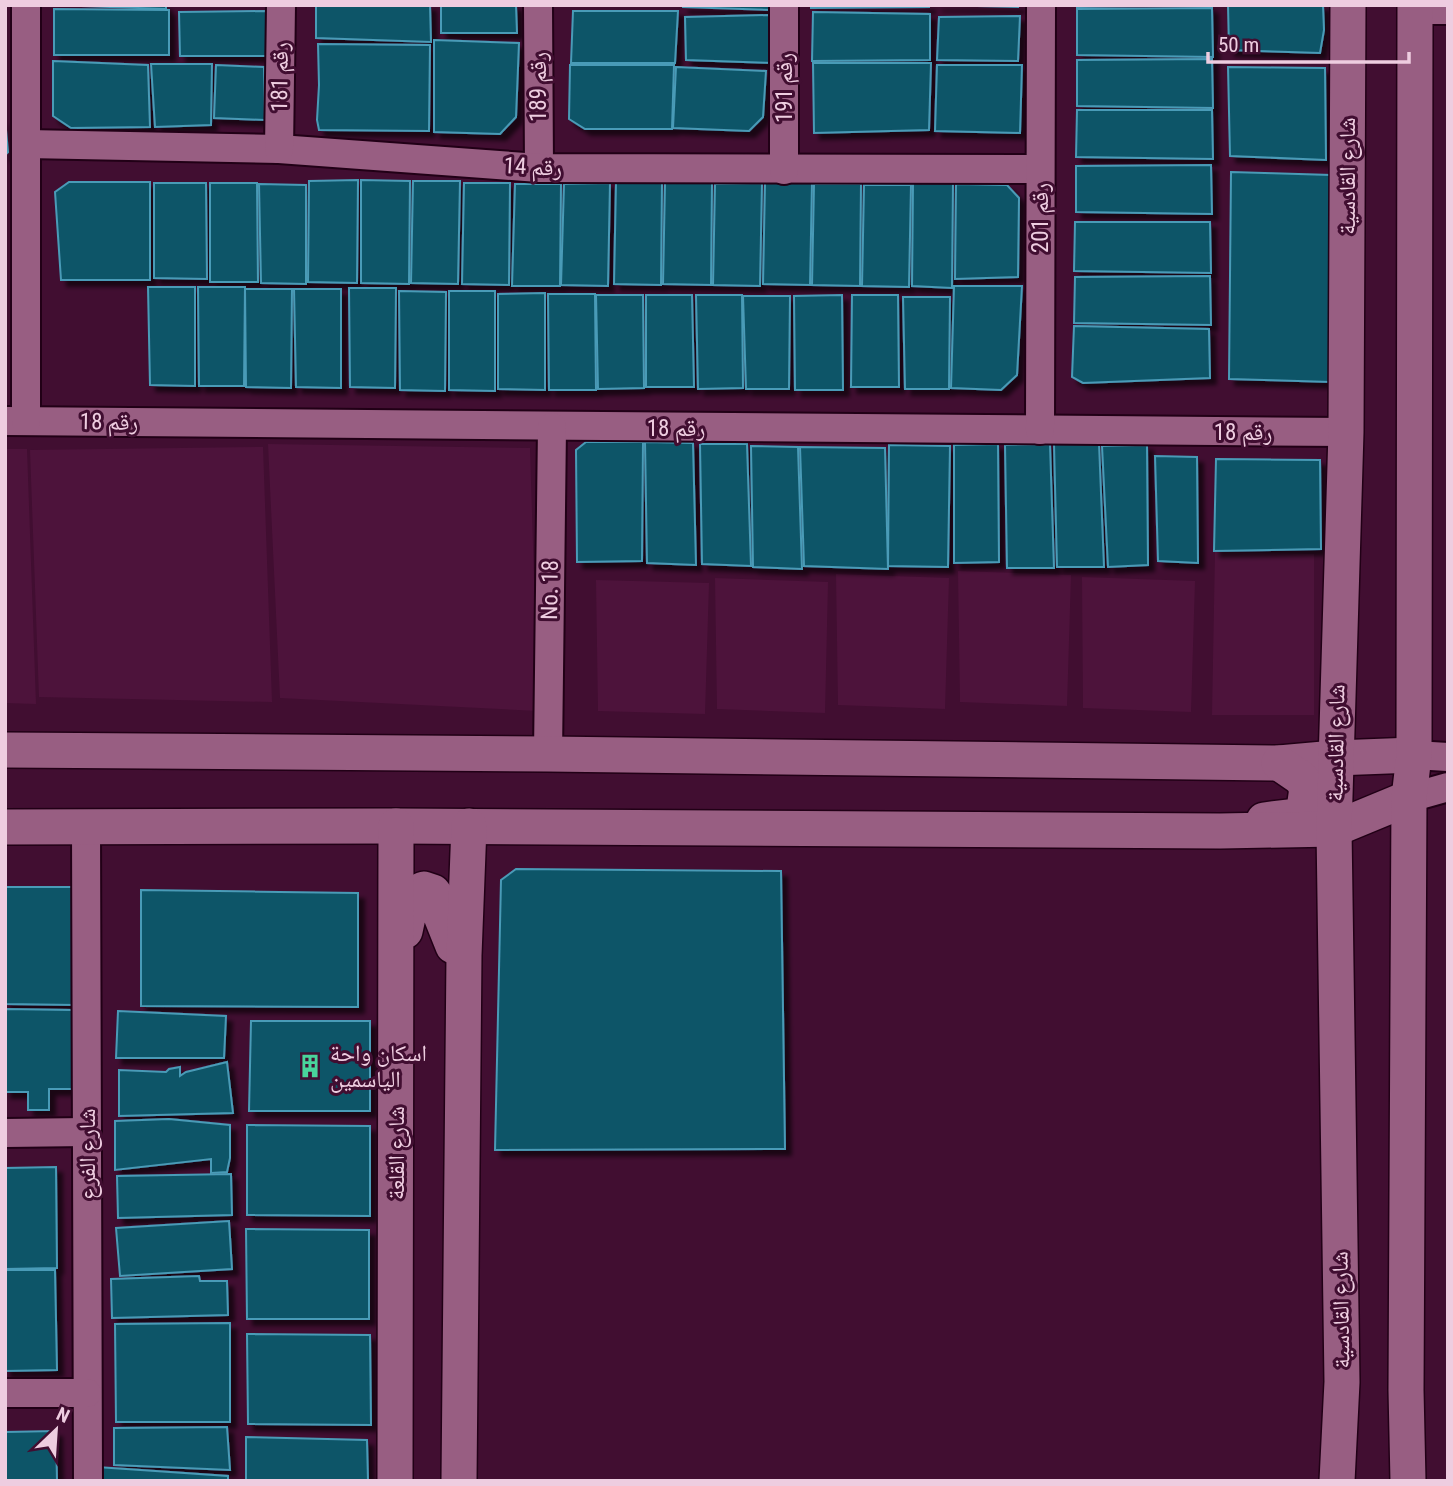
<svg xmlns="http://www.w3.org/2000/svg" width="1453" height="1486" font-family="'Roboto Condensed','Noto Naskh Arabic',sans-serif">
	<defs>
		<filter id="shadow"><feDropShadow dx="6" dy="6" stdDeviation="2" flood-color="#0009"/></filter>
	</defs>
	<rect width="100%" height="100%" fill="#410e31"/>
	<g fill="#4d133b">
		<path d="M268,444L530,448L538,711L280,698Z"/>
		<path d="M263,447L272,702L39,697L30,450Z"/>
		<path d="M5,449H27L36,704L5,703Z"/>
		<path d="M1215,552L1314,554V715H1212Z"/>
		<path d="M958,571L1071,575L1067,706L960,702Z"/>
		<path d="M836,574L949,578L945,709L838,705Z"/>
		<path d="M1082,577L1195,581L1191,712L1083,708Z"/>
		<path d="M715,578L828,582L825,713L717,709Z"/>
		<path d="M596,580L709,583L705,714L598,711Z"/>
	</g>
	<g fill="#105468" stroke="#499bb7" stroke-width="2" filter="url(#shadow)">
		<path d="M53,5H166V9Z"/>
		<path d="M316,5H430L431,42L316,38Z"/>
		<path d="M441,5H516L517,33H441Z"/>
		<path d="M683,5H770V10L683,7Z"/>
		<path d="M811,5H929V7L811,8Z"/>
		<path d="M936,5H1018V7Z"/>
		<path d="M1077,5H1211L1077,7Z"/>
		<path d="M1228,5H1323L1324,30L1320,53L1229,50Z"/>
		<path d="M1212,8L1213,57L1077,55V9Z"/>
		<path d="M54,9L169,10V55H54Z"/>
		<path d="M268,11L267,56H180L179,12Z"/>
		<path d="M573,11H678L675,63H571Z"/>
		<path d="M813,12L930,14V60L812,61Z"/>
		<path d="M770,15L773,63L686,60L685,17Z"/>
		<path d="M1020,16L1018,61L937,60L939,17Z"/>
		<path d="M434,40L519,43L516,117L500,134L434,132Z"/>
		<path d="M318,44L430,45L429,131L319,130L317,120L319,85Z"/>
		<path d="M1212,59L1213,108L1077,106V60Z"/>
		<path d="M53,61L148,65L150,127L71,128L53,116Z"/>
		<path d="M813,63H931L929,130L814,133Z"/>
		<path d="M151,64H212L211,125L155,127Z"/>
		<path d="M216,65L264,67L265,120L214,118Z"/>
		<path d="M570,65H674L672,129H585L569,119Z"/>
		<path d="M937,65H1022L1020,133L935,131Z"/>
		<path d="M676,67L766,71L763,117L749,131L673,128Z"/>
		<path d="M1228,67L1325,68L1326,160L1230,156Z"/>
		<path d="M1077,110H1212L1213,159L1076,157Z"/>
		<path d="M5,119L8,152L5,155Z"/>
		<path d="M1211,165L1212,214L1076,212V166Z"/>
		<path d="M1231,172L1331,175L1330,382L1229,379Z"/>
		<path d="M358,180L357,283L308,282L309,181Z"/>
		<path d="M361,180L410,181L409,284L361,283Z"/>
		<path d="M413,181H460L458,284L411,283Z"/>
		<path d="M69,182H150V280H61L55,192Z"/>
		<path d="M616,182H662L661,285L614,284Z"/>
		<path d="M953,182L952,288L912,286L913,183Z"/>
		<path d="M154,183H206L207,279L154,278Z"/>
		<path d="M210,183H257L258,282H210Z"/>
		<path d="M464,183H510L509,285L462,284Z"/>
		<path d="M610,183L608,286L561,285L564,184Z"/>
		<path d="M665,183H712L711,285L663,284Z"/>
		<path d="M762,183L760,286L713,285L715,184Z"/>
		<path d="M765,183H812L810,285L763,284Z"/>
		<path d="M259,184L306,185V284L261,283Z"/>
		<path d="M515,184H561L560,286H512Z"/>
		<path d="M814,184H861L860,286L812,285Z"/>
		<path d="M956,184L1007,185L1019,198L1018,277L955,279Z"/>
		<path d="M864,185H911L909,287L862,286Z"/>
		<path d="M1075,222H1210L1211,273L1074,271Z"/>
		<path d="M1210,276L1211,325L1074,323L1075,277Z"/>
		<path d="M954,286H1022L1017,375L1001,390L951,388Z"/>
		<path d="M148,287H195V386L150,385Z"/>
		<path d="M198,287H245L244,386H199Z"/>
		<path d="M349,288H396L395,388L350,387Z"/>
		<path d="M245,289H292L291,388L246,387Z"/>
		<path d="M294,289H341V388L296,387Z"/>
		<path d="M399,291L446,292L445,391L400,390Z"/>
		<path d="M449,291H495V391L449,390Z"/>
		<path d="M545,293V390L498,389V294Z"/>
		<path d="M548,294H595L596,390H549Z"/>
		<path d="M596,295H643L644,388L598,389Z"/>
		<path d="M646,295H692L694,387H646Z"/>
		<path d="M696,295H742L743,388L698,389Z"/>
		<path d="M842,295L843,390H795L794,296Z"/>
		<path d="M852,295H898L899,387H851Z"/>
		<path d="M743,296H790L789,389H746Z"/>
		<path d="M903,297H950L949,389H905Z"/>
		<path d="M1074,326L1209,329L1210,378L1083,383L1072,377Z"/>
		<path d="M586,442H643L642,561L577,562L576,450Z"/>
		<path d="M645,442L693,443L696,565L647,563Z"/>
		<path d="M1099,443L1104,567H1057L1054,444Z"/>
		<path d="M700,444H747L751,566L702,564Z"/>
		<path d="M998,444L999,562L954,563V445Z"/>
		<path d="M1050,444L1054,568H1007L1005,445Z"/>
		<path d="M889,445L950,446L948,567L888,566Z"/>
		<path d="M1147,445L1148,565L1108,567L1102,446Z"/>
		<path d="M751,446L798,447L802,569L753,567Z"/>
		<path d="M800,447L885,448L888,569L804,566Z"/>
		<path d="M1155,456L1197,457L1198,563L1158,561Z"/>
		<path d="M1216,459L1320,460L1321,549L1214,551Z"/>
		<path d="M516,869L781,871L785,1149L495,1150L501,880Z"/>
		<path d="M5,887H73L75,1005L5,1004Z"/>
		<path d="M141,890L358,893V1007L141,1006Z"/>
		<path d="M5,1009L72,1010V1089H49V1110H28V1092H5Z"/>
		<path d="M118,1011L226,1016L224,1058H116Z"/>
		<path d="M251,1021H370V1111H249Z"/>
		<path d="M227,1062L233,1113L119,1116V1070L166,1072L169,1069L180,1067V1076L186,1072Z"/>
		<path d="M169,1119L230,1125V1158L227,1172L211,1173V1159L115,1170V1121Z"/>
		<path d="M247,1125L370,1126V1216L247,1215Z"/>
		<path d="M56,1167L57,1268L5,1269V1168Z"/>
		<path d="M231,1174L232,1215L118,1218L117,1176Z"/>
		<path d="M229,1221L232,1269L120,1276L116,1228Z"/>
		<path d="M246,1229L369,1230V1319H247Z"/>
		<path d="M5,1270H55L57,1370L5,1371Z"/>
		<path d="M199,1276L200,1281H227L228,1315L112,1318L111,1279Z"/>
		<path d="M230,1323V1422H116L115,1324Z"/>
		<path d="M247,1334L370,1335L371,1425L248,1424Z"/>
		<path d="M227,1427L230,1470L114,1465V1428Z"/>
		<path d="M56,1431L57,1481H5V1432Z"/>
		<path d="M246,1437L367,1440L368,1481H246Z"/>
		<path d="M97,1467L228,1476V1481H97Z"/>
	</g>
	<g fill="none" stroke-linecap="round" stroke-linejoin="round">
		<g stroke="#210016" stroke-width="32">
			<g id="minor">
				<path d="M538,5L539,168"/>
				<path d="M1415,10H1448"/>
				<path d="M27,144L279,149L539,168L1040,169"/>
				<path d="M279,149L281,5"/>
				<path d="M784,170V5"/>
				<path d="M5,421L1346,432"/>
				<path d="M26,421V5"/>
				<path d="M1040,430L1041,5"/>
				<path d="M548,754L552,427"/>
				<path d="M1414,755L1448,757"/>
				<path d="M1409,798L1448,787"/>
				<path d="M86,827L88,1481"/>
				<path d="M5,1133L87,1132"/>
				<path d="M5,1393H87"/>
			</g>
		</g>
		<g stroke="#210016" stroke-width="38">
			<g id="tertiary">
				<path d="M5,750L548,754L1279,763L1335,758L1414,755"/>
				<path d="M1264,820L1296,816L1304,809L1307,788L1301,778L1279,763"/>
				<path d="M5,827L396,826L1220,831L1334,829L1409,798"/>
				<path d="M405,931L413,894L424,889L433,892L441,903V916L453,946"/>
				<path d="M395,1481L396,826"/>
				<path d="M459,1481L464,955L469,826"/>
				<path d="M1337,1481L1342,1382L1334,829L1346,432L1348,5"/>
				<path d="M1408,1481L1406,1390L1409,798L1414,755L1415,5"/>
			</g>
		</g>
		<use href="#minor" stroke="#985e82" stroke-width="28"/>
		<use href="#tertiary" stroke="#985e82" stroke-width="35"/>
	</g>
	<defs>
		<g id="building-bare" transform="scale(1.89)"><path d="M-4-6H4V6H1V3H-1V6H-4ZM-2.5-4.3h1.7v1.8h-1.7ZM.8-4.3h1.7v1.8H.8ZM-2.5-1h1.7V.8h-1.7ZM.8-1h1.7V.8H.8Z" fill="#49d49c" stroke="#410e31" stroke-width="2.5" paint-order="stroke"/></g>
	</defs>
	<g fill-rule="evenodd">
		<use href="#building-bare" x="310" y="1066"/>
	</g>
	<g text-anchor="middle" dominant-baseline="central" stroke-width="6" stroke-linejoin="round" paint-order="stroke">
		<g font-size="23" fill="#eecde0" stroke="#410e31">
			<text transform="translate(280 77) rotate(-89)">رقم 181</text>
			<text transform="translate(538 87) rotate(-90)">رقم 189</text>
			<text transform="translate(784 88) rotate(-90)">رقم 191</text>
			<text transform="translate(533 167) rotate(3)">رقم 14</text>
			<text transform="translate(1347 176) rotate(-90)">شارع القادسية</text>
			<text transform="translate(1040 218) rotate(-90)">رقم 201</text>
			<text transform="translate(109 422) rotate(1)">رقم 18</text>
			<text x="676" y="428">رقم 18</text>
			<text x="1243" y="432">رقم 18</text>
			<text transform="translate(550 590) rotate(-89)">No. 18</text>
			<text transform="translate(1336 743) rotate(-89)">شارع القادسية</text>
			<text transform="translate(396 1153) rotate(-90)">شارع القلعة</text>
			<text transform="translate(87 1154) rotate(-90)">شارع الفرع</text>
			<text transform="translate(1341 1310) rotate(-91)">شارع القادسية</text>
		</g>
		<g font-size="23" fill="#eecde0" stroke="#410e31" text-anchor="start">
			<text x="330" y="1053">اسكان واحة<tspan x="330" dy="26">الياسمين</tspan></text>
		</g>
	</g>
	<rect width="1453" height="1486" fill="none" stroke="#eecde0" stroke-width="14"/>
	<g transform="translate(56 1430) rotate(25)" stroke="#410e31" stroke-width="5" paint-order="stroke">
	<path d="M0-5L12 26L0 18L-12 26Z" fill="#eecde0"/>
	<text y="-10" font-size="19" font-weight="bold" text-anchor="middle" fill="#eecde0">N</text>
	</g>
	<path d="M1208 52v10h201v-10" fill="none" stroke="#eecde0" stroke-width="3.5"/>
	<text x="1218" y="52" font-size="21" fill="#eecde0" stroke="#410e31" stroke-width="5" paint-order="stroke">50 m</text>
</svg>
